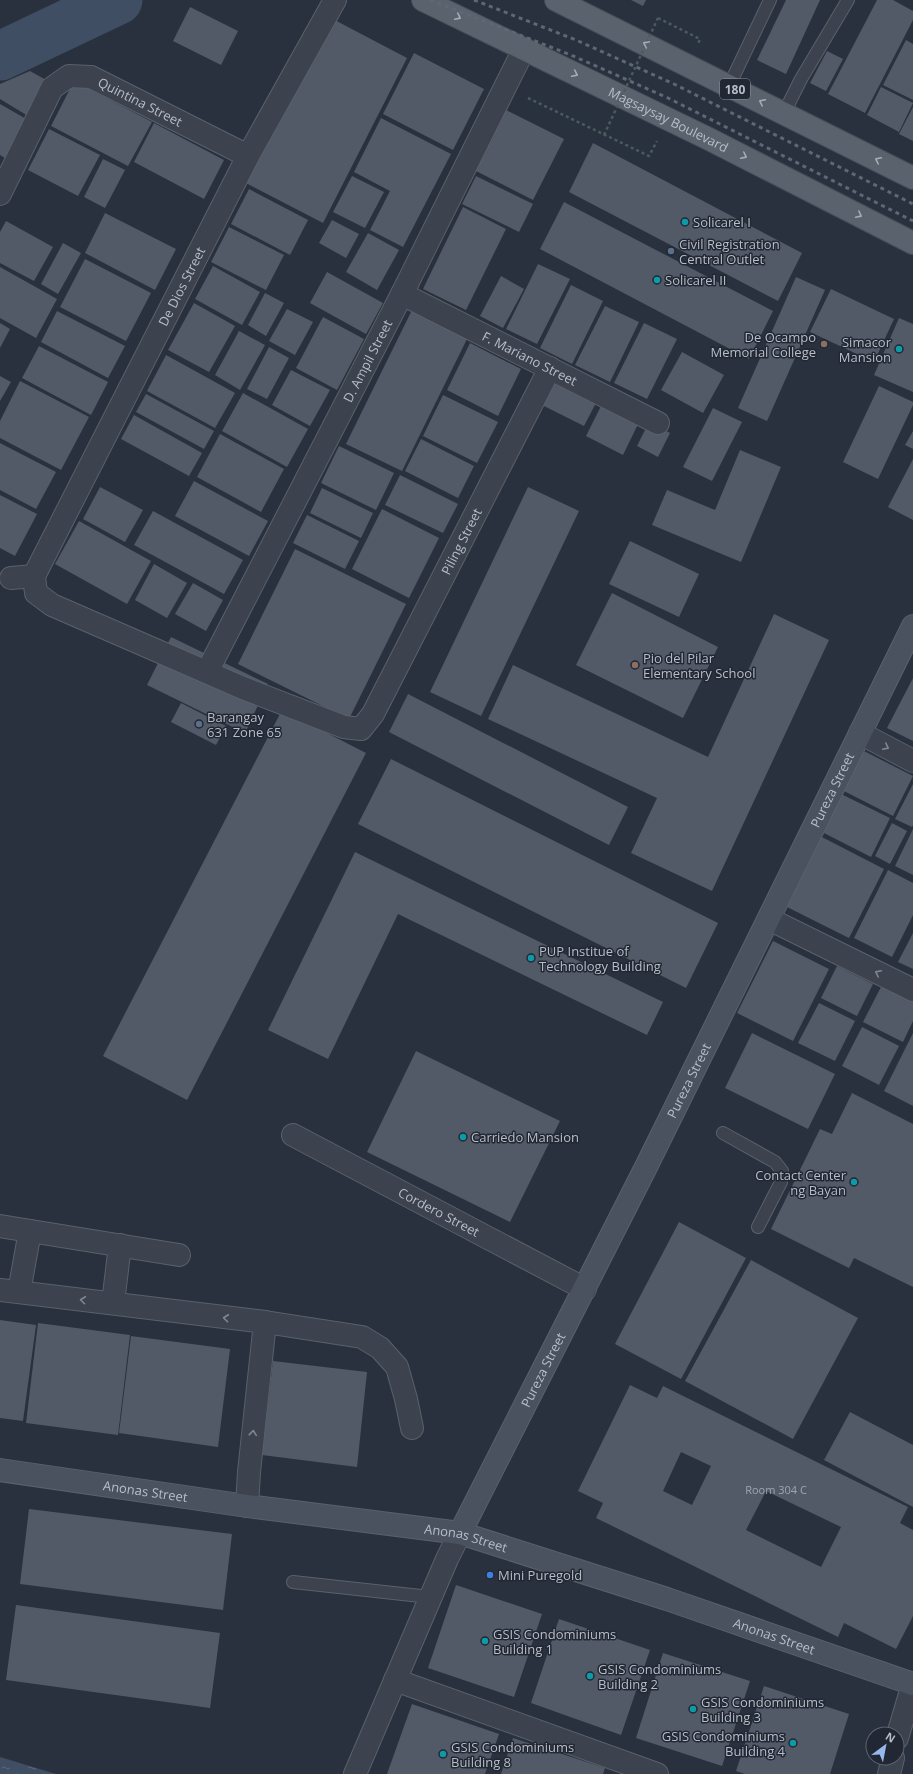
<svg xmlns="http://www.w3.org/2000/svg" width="913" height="1774" font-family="'Open Sans',sans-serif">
	<defs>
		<pattern id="water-ripples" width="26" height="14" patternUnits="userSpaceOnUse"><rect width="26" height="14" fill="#404e64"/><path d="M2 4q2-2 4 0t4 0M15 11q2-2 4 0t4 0" fill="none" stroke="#5a6679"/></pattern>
	</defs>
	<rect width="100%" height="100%" fill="#28313d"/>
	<path fill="url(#water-ripples)" d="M0,1757L56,1774H0Z"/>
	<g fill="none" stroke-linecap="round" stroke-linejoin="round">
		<path stroke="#404e64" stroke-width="49" d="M0,56L118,0"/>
	</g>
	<g fill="#525a68" fill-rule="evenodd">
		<path d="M631,0H646L643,6Z"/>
		<path d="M786,0H820L786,74L757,60Z"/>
		<path d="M877,0H893L913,11V20L865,113L828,94Z"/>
		<path d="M190,7L238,31L221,65L173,41Z"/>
		<path d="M327,16L407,58L323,223L242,181Z"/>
		<path d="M906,40L913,44V100L883,85Z"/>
		<path d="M827,51L843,59L826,91L810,83Z"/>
		<path d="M414,53L484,89L453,150L383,114Z"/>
		<path d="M30,71L48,81L28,116L0,99V84Z"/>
		<path d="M74,81L152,122L128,166L51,126Z"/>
		<path d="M881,87L913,103L899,132L867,115Z"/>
		<path d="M0,104L28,120L5,158L0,155Z"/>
		<path d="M913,107V141L899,134Z"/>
		<path d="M504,109L564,139L533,200L474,170Z"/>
		<path d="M381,118L451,154L403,247L370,230L390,191L354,172Z"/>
		<path d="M154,123L224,160L204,199L134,162Z"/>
		<path d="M49,129L100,155L78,196L28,170Z"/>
		<path d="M593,143L802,253L778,301L569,192Z"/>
		<path d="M103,159L125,170L105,208L84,197Z"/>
		<path d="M352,176L384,192L365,228L333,212Z"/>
		<path d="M476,176L533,204L519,232L462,204Z"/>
		<path d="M249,189L308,220L290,255L231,224Z"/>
		<path d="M564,202L773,311L749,359L540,249Z"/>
		<path d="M463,207L506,229L466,310L423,289Z"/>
		<path d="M105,213L176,249L155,290L85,253Z"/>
		<path d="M332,220L359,234L346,258L319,243Z"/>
		<path d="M6,221L53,247L34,281L0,263V232Z"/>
		<path d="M229,227L284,255L266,290L211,262Z"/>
		<path d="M368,233L399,250L377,290L346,272Z"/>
		<path d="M63,243L81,253L58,294L41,284Z"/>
		<path d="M85,259L151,293L126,341L60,307Z"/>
		<path d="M538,264L570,279L537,344L506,329Z"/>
		<path d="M213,266L260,292L242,325L195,299Z"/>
		<path d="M0,267L57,299L36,338L0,318Z"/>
		<path d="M327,272L383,303L366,334L310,303Z"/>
		<path d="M501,276L524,289L503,328L480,316Z"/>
		<path d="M796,277L825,290L767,421L738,408Z"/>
		<path d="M571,285L603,301L572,364L540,348Z"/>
		<path d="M831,289L894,319L874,362L810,332Z"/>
		<path d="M265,293L284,303L266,336L248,325Z"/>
		<path d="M194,303L235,326L209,372L168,350Z"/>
		<path d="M605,306L639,322L610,382L575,365Z"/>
		<path d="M287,309L313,322L295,355L269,341Z"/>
		<path d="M412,310L468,337L402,471L346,444Z"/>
		<path d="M57,311L125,346L108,378L41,342Z"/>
		<path d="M323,317L364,339L337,390L296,368Z"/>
		<path d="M899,318L913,324V392L874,375Z"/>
		<path d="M0,323L10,329L0,348Z"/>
		<path d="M644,323L677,339L647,399L614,383Z"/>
		<path d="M239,331L265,345L240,390L215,375Z"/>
		<path d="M470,343L521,369L498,416L447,390Z"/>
		<path d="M39,346L108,382L91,415L22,378Z"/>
		<path d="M269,347L289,358L267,399L247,389Z"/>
		<path d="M682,352L724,375L703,413L661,390Z"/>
		<path d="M166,355L235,393L215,428L147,391Z"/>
		<path d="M291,370L330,390L310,426L272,405Z"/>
		<path d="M0,376L11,382L0,401Z"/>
		<path d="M551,376L598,399L584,426L538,403Z"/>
		<path d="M20,381L89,417L61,470L0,438V421Z"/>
		<path d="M879,386L913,402V405L878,479L843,462Z"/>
		<path d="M243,393L308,429L287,467L222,431Z"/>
		<path d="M146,394L214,431L204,449L136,412Z"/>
		<path d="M443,395L498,422L477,463L423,436Z"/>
		<path d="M603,402L640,420L623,455L586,436Z"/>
		<path d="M713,408L742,422L712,481L683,467Z"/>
		<path d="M134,415L202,453L189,476L121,439Z"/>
		<path d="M649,422L670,433L658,457L637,446Z"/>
		<path d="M913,431V449L905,445Z"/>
		<path d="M220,434L284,469L261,512L197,477Z"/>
		<path d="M421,439L474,466L458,498L405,471Z"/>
		<path d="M0,443L56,472L36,509L0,490Z"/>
		<path d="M339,446L394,473L376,510L321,483Z"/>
		<path d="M740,450L781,467L741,562L652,525L667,490L715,510Z"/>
		<path d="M913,459V520L888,507Z"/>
		<path d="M400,475L458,504L443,533L385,505Z"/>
		<path d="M194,481L268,521L249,556L175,516Z"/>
		<path d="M100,487L143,510L125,542L83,519Z"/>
		<path d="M528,487L579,511L481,716L430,692Z"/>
		<path d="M322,488L373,513L361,538L310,513Z"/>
		<path d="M0,495L37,514L15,556L0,548Z"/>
		<path d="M382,509L439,538L409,598L352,569Z"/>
		<path d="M153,511L243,560L224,594L134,545Z"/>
		<path d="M307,515L359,541L345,569L293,543Z"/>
		<path d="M79,521L151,561L127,604L55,564Z"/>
		<path d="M630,541L699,574L679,617L609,584Z"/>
		<path d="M295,549L406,604L349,719L238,664Z"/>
		<path d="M154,564L187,583L167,618L135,600Z"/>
		<path d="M193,583L223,600L206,631L175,614Z"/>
		<path d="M612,593L718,647L683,718L576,665Z"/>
		<path d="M774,614L829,640L712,891L631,853L657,798L488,719L513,665L708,757Z"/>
		<path d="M171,637L268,684L245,733L147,685Z"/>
		<path d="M913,678V741L887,728Z"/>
		<path d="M408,694L628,807L609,845L389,732Z"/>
		<path d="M181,703L226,726L216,745L171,722Z"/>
		<path d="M282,710L366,753L187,1100L103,1056Z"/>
		<path d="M858,748L913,776L893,816L838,788Z"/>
		<path d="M391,759L718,923L686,988L358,824Z"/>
		<path d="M913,784V825L912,827L895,819Z"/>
		<path d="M839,793L890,818L871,857L820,831Z"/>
		<path d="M892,823L907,831L890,864L875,856Z"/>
		<path d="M913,829V875L895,866Z"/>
		<path d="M818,835L884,869L849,938L783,905Z"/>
		<path d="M355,852L663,1002L647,1035L398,914L328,1059L268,1030Z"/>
		<path d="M888,870L913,883V915L892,957L854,938Z"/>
		<path d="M913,933V969L898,962Z"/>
		<path d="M773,941L829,969L793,1041L737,1013Z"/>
		<path d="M837,966L873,984L857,1016L821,998Z"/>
		<path d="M882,985L913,1001V1021L903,1042L863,1022Z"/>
		<path d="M819,1003L855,1021L835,1061L798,1043Z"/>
		<path d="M862,1027L899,1046L879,1085L842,1066Z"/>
		<path d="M752,1033L835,1074L808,1129L725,1088Z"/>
		<path d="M913,1033V1106L884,1091Z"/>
		<path d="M416,1051L560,1121L510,1222L367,1152Z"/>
		<path d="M852,1093L913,1124V1287L854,1258L849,1268L771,1229L820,1129L832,1134Z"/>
		<path d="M679,1222L746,1258L681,1379L615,1344Z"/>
		<path d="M751,1260L858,1318L793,1439L685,1381Z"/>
		<path d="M0,1320L36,1325L23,1421L0,1418Z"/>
		<path d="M38,1323L130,1335L118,1435L26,1423Z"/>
		<path d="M131,1336L230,1349L218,1447L119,1433Z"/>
		<path d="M273,1361L367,1372L357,1467L262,1455Z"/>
		<path d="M630,1385L657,1398L663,1386L908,1507L900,1523L913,1530V1616L896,1649L844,1623L838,1637L596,1518L603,1503L578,1491ZM681,1452L711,1466L692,1505L663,1491ZM766,1491L841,1527L821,1567L746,1530Z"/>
		<path d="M850,1412L913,1445V1507L824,1460Z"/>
		<path d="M29,1509L232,1534L223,1610L20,1584Z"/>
		<path d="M456,1585L542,1614L514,1697L428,1668Z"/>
		<path d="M16,1605L220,1633L210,1708L6,1680Z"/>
		<path d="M559,1619L650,1650L621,1735L531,1703Z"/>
		<path d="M663,1653L750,1681L722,1766L636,1738Z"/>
		<path d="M764,1686L849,1714L830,1774H745L736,1771Z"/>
		<path d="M412,1704L499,1734L485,1774H387Z"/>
		<path d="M513,1738L605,1768L603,1774H501Z"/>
	</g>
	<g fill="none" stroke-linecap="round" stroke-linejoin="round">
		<g stroke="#5a616b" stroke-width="14">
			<g id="lane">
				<path d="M729,86L770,0"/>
				<path d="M784,113L801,79L848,0"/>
				<path d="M723,1133L775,1162L782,1171L781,1182L758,1227"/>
				<path d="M293,1582L430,1597"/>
			</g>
		</g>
		<g stroke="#5a616b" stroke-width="24">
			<g id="street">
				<path id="s1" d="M0,194L52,88L69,76L91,77L248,156"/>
				<path id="s2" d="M402,294L658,423"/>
				<path id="s3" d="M34,576L248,156L335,0"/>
				<path id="s4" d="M11,578L34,576L36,593L52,605L243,688L344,727L361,729L373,714L550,368"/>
				<path id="s5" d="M207,672L402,294L524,49"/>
				<path d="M860,733L913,761"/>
				<path d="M769,919L913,990"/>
				<path id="s6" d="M293,1135L585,1289"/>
				<path d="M0,1226L179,1255"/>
				<path d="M0,1290L265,1322L362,1337L380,1348L397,1367L406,1399L412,1428"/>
				<path d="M19,1292L30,1231"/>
				<path d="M113,1303L120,1245"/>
				<path d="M247,1506L249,1472L265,1322"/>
				<path d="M395,1680L657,1774"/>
				<path d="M897,1738L913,1684"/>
				<path d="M355,1774L447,1559L460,1533"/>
				<path d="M889,1774L893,1758"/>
			</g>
		</g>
		<g stroke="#5a616b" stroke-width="24">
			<g id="secondary">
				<path id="s7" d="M0,1470L247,1506L460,1533L667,1599L913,1684"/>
				<path id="s8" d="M460,1533L646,1167L913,626"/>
			</g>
		</g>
		<g stroke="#454c57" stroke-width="24">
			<g id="primary">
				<path id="s9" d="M423,0L709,139L913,243"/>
				<path d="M556,0L913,178"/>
			</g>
		</g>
		<g stroke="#4a5b5d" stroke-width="2.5" stroke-dasharray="3 3" stroke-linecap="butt">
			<path d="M658,18L700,39L698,44"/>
			<path d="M528,98L649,156L657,141"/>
		</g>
		<use href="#lane" stroke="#3c434e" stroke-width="12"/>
		<use href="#street" stroke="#3c434e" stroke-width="22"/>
		<use href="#secondary" stroke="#4a5260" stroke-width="22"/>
		<use href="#primary" stroke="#5a626d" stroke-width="22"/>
		<g stroke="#5e6774" stroke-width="3" stroke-dasharray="4 4" stroke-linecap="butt">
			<path d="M430,0L571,55L668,98L913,221"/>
			<path d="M474,0L576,40L674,84L913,204"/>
		</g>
		<path stroke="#4a5b5d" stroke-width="2.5" stroke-dasharray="3 3" stroke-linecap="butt" d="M604,135L658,18"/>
	</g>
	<defs><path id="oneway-chevron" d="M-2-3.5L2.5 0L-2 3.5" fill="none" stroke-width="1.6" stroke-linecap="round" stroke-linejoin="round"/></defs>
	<g stroke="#a5acb6">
		<use href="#oneway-chevron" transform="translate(458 17) rotate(26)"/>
		<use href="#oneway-chevron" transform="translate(646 44) rotate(-154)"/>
		<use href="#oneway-chevron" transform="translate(575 74) rotate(26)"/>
		<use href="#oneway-chevron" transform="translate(762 102) rotate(-153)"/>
		<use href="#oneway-chevron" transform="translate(744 156) rotate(27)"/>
		<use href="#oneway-chevron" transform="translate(878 160) rotate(-153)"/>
		<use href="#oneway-chevron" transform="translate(859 215) rotate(27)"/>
	</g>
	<g stroke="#808791">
		<use href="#oneway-chevron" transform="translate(886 747) rotate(27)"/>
		<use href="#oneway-chevron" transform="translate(878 973) rotate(-154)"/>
		<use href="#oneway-chevron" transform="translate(83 1300) rotate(-173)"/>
		<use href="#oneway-chevron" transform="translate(226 1318) rotate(-173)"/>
		<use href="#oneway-chevron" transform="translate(253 1433) rotate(-84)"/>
	</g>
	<g fill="#0f9aa8" stroke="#212833" stroke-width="1.5">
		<circle cx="685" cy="222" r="4"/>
		<circle cx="657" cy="280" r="4"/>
		<circle cx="899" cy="349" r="4"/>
		<circle cx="531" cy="958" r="4"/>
		<circle cx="463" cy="1137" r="4"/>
		<circle cx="854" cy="1182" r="4"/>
		<circle cx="485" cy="1641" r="4"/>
		<circle cx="590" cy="1676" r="4"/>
		<circle cx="693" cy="1709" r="4"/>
		<circle cx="793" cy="1743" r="4"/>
		<circle cx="443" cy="1754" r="4"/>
	</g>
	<g fill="#5c6f8a" stroke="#212833" stroke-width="1.5">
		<circle cx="671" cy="251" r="4"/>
		<circle cx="199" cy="724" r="4"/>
	</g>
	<g fill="#8d6e63" stroke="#212833" stroke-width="1.5">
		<circle cx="824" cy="344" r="4"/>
		<circle cx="635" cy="665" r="4"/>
	</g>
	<circle fill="#3f7fe0" stroke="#212833" stroke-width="1.5" cx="490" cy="1575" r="4"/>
	<g text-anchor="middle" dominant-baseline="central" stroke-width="3" stroke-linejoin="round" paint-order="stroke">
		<g font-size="11" fill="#9ea5b0">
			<text x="776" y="1489">Room 304 C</text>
		</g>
		<rect fill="#212833" stroke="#8b919b" stroke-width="1" x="720" y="79" width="30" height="20" rx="3"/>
		<g font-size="12" font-weight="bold" fill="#b8bec8">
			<text x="735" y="89">180</text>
		</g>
		<g font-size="13" fill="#b8bec8" stroke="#212833">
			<text stroke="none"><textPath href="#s1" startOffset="216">Quintina Street</textPath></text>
			<text stroke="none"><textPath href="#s9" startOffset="273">Magsaysay Boulevard</textPath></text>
			<text stroke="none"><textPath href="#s3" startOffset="325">De Dios Street</textPath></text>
			<text stroke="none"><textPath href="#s2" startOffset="143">F. Mariano Street</textPath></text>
			<text stroke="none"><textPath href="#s5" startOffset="350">D. Ampil Street</textPath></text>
			<text stroke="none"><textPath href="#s4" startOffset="607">Piling Street</textPath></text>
			<text stroke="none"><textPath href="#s8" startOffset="831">Pureza Street</textPath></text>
			<text stroke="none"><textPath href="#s8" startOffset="507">Pureza Street</textPath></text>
			<text stroke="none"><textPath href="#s6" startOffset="165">Cordero Street</textPath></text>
			<text stroke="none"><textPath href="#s8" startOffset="183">Pureza Street</textPath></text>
			<text stroke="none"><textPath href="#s7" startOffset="147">Anonas Street</textPath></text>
			<text stroke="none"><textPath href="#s7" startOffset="471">Anonas Street</textPath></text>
			<text stroke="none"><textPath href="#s7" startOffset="795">Anonas Street</textPath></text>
		</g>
		<g font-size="13" fill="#b8bec8" stroke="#212833" text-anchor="start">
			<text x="693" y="222">Solicarel I</text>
			<text x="679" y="244">Civil Registration<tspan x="679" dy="15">Central Outlet</tspan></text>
			<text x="665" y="280">Solicarel II</text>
			<text x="816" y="337" text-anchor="end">De Ocampo<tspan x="816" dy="15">Memorial College</tspan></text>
			<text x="891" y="342" text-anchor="end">Simacor<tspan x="891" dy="15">Mansion</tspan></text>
			<text x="643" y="658">Pio del Pilar<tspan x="643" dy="15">Elementary School</tspan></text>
			<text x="207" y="717">Barangay<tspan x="207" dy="15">631 Zone 65</tspan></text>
			<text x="539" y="951">PUP Institue of<tspan x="539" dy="15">Technology Building</tspan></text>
			<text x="471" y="1137">Carriedo Mansion</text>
			<text x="846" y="1175" text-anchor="end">Contact Center<tspan x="846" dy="15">ng Bayan</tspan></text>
			<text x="498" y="1575">Mini Puregold</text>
			<text x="493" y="1634">GSIS Condominiums<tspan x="493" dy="15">Building 1</tspan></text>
			<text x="598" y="1669">GSIS Condominiums<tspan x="598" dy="15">Building 2</tspan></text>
			<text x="701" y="1702">GSIS Condominiums<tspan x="701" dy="15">Building 3</tspan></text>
			<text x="785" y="1736" text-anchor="end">GSIS Condominiums<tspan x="785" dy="15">Building 4</tspan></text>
			<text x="451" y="1747">GSIS Condominiums<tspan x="451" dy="15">Building 8</tspan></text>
		</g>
	</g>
	<g transform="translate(885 1746) rotate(32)"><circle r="19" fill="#212833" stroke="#5d646f"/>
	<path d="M0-3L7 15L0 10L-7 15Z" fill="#98b8ed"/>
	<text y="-6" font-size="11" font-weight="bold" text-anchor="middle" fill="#b8bec8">N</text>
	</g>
</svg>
